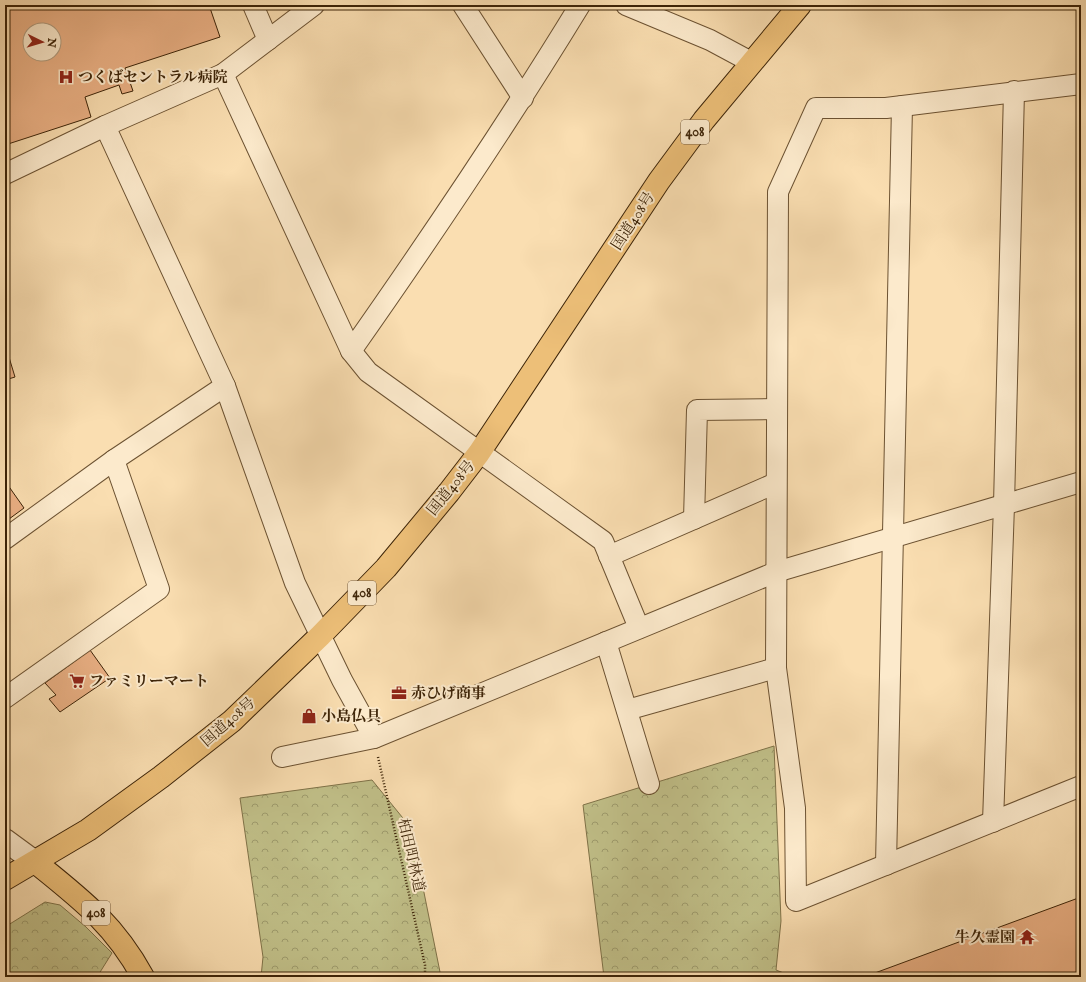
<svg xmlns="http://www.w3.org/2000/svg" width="1086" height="982" font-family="'IM FELL English','Noto Serif JP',serif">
	<defs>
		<pattern id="forest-crowns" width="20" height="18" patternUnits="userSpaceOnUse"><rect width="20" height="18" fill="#c1c089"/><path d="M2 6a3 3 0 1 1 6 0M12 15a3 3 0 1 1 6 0" fill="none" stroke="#9e9c6e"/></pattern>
	</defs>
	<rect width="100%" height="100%" fill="#fadeb1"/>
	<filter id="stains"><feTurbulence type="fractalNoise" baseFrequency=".005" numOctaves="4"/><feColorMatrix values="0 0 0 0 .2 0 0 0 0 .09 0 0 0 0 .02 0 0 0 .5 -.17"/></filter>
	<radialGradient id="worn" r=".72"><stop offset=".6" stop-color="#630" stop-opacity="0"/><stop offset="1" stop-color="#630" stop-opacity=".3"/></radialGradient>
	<g fill="url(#forest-crowns)" stroke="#7f7248">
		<path d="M774,746L781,921L776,970L794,977H604L583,805Z"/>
		<path d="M372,780L411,828L441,977H261L263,957L240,798Z"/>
		<path d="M45,902L60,905L86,927L112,953L97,977H5V927Z"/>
	</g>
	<g fill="#eab084" stroke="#3d2408" fill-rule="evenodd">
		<path d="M5,5H209L220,37L125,68L133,91L122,94L119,85L85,97L91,117L5,145ZM30,30H54V54H30Z"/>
		<path d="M5,344L15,377L5,380Z"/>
		<path d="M5,481L24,508L5,522Z"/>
		<path d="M90,650L110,678L60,712L49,699L56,695L45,683Z"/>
		<path d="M1081,897V977H864Z"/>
	</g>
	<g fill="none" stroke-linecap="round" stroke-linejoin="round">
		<g stroke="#6c5232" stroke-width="22">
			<g id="minor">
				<path d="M253,5L268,40"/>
				<path d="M463,5L523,98"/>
				<path d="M626,5L710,40L751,62"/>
				<path d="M223,74L351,351L368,372L603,541L639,628"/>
				<path d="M1081,84L886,108H816L778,192L776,668L795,808L796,901L1081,786"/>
				<path d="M105,126L225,386L295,583L342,680L374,738L776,572L1081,482"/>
				<path d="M5,174L105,126L223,74L314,5"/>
				<path d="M351,351C431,237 508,123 580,5"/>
				<path d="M694,519L697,410L777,409"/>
				<path d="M5,539L114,460L225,386"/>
				<path d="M609,556L776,483"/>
				<path d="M606,642L649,784"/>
				<path d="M5,698L159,589L114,460"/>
				<path d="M627,710L776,668"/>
				<path d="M282,757L374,738"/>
				<path d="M993,822L1004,505L1014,91"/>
				<path d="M886,865L902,106"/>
			</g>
		</g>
		<g stroke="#6c5232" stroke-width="24">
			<path id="tertiary" d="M5,840L35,862"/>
		</g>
		<g stroke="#3d2408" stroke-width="24">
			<g id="trunk">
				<path d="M35,862C81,899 114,924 143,977"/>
				<path d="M5,879L88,830L161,777L232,721L320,636L386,568L449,492L479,453L659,181L704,120L800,5"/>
			</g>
		</g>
		<path stroke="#3d2408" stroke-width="2.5" stroke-dasharray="1 2" stroke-linecap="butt" d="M378,757L425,965V977"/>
		<use href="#minor" stroke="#fceacc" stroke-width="20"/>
		<use href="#tertiary" stroke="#fceacc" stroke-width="22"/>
		<use href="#trunk" stroke="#edbf78" stroke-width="22"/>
	</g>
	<defs>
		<g id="hospital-bare" transform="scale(1.2)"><path d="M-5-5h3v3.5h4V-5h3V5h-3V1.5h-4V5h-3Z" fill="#8f2418" stroke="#fceacc" stroke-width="2.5" paint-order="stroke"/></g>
		<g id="supermarket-bare" transform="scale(1.2)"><path d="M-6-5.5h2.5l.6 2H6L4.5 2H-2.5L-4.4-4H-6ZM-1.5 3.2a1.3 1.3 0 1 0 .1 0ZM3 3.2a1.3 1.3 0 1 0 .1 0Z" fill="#8f2418" stroke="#fceacc" stroke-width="2.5" paint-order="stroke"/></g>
		<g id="office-bare" transform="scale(1.2)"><path d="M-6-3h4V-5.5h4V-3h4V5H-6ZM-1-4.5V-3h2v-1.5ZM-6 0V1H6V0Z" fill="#8f2418" stroke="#fceacc" stroke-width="2.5" paint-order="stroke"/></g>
		<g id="shop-bare" transform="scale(1.2)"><path d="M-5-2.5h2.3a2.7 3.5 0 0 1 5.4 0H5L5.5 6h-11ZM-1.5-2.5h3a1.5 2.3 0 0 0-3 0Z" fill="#8f2418" stroke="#fceacc" stroke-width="2.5" paint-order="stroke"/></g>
		<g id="temple-bare" transform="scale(1.2)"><path d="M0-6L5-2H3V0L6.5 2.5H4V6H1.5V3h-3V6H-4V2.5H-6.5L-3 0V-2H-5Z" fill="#8f2418" stroke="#fceacc" stroke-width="2.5" paint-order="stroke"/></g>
	</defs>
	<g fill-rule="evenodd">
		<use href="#hospital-bare" x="66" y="77"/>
		<use href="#supermarket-bare" x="77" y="681"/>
		<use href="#office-bare" x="399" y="693"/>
		<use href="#shop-bare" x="309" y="716"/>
		<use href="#temple-bare" x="1027" y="937"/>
	</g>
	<g text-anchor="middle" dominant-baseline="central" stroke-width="4" stroke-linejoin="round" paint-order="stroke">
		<g fill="#fceacc" stroke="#765f43" stroke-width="1">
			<rect x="681" y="120" width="28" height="24" rx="3"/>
			<rect x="348" y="581" width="28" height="24" rx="3"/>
			<rect x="82" y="901" width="28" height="24" rx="3"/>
		</g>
		<g font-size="14" font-weight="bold" fill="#3d2408">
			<text x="695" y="132">408</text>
			<text x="362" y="593">408</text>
			<text x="96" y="913">408</text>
		</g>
		<g font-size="15" font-weight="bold" fill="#3d2408" stroke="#fceacc" text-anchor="start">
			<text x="78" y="77">つくばセントラル病院</text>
			<text x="89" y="681">ファミリーマート</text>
			<text x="411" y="693">赤ひげ商事</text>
			<text x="321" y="716">小島仏具</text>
			<text x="1015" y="937" text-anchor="end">牛久霊園</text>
		</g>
		<g font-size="15" fill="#3d2408" stroke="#fceacc">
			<text transform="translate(633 221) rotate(-57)">国道408号</text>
			<text transform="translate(451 488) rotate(-51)">国道408号</text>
			<text transform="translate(228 722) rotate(-41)">国道408号</text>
			<text transform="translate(411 855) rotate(77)">柏田町林道</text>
		</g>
	</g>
	<rect width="1086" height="982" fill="none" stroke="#fadeb1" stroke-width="20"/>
	<rect x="6" y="6" width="1074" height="970" fill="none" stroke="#3d2408" stroke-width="2"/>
	<rect x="10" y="10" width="1066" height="962" fill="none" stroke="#3d2408"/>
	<g transform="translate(42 42) rotate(95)"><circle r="19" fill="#fceacc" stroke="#b09b7e"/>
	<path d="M0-3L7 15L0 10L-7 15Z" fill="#8f2418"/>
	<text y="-6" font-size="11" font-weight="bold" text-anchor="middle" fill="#3d2408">N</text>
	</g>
	<rect width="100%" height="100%" filter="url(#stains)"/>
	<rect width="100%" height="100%" fill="url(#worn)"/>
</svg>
